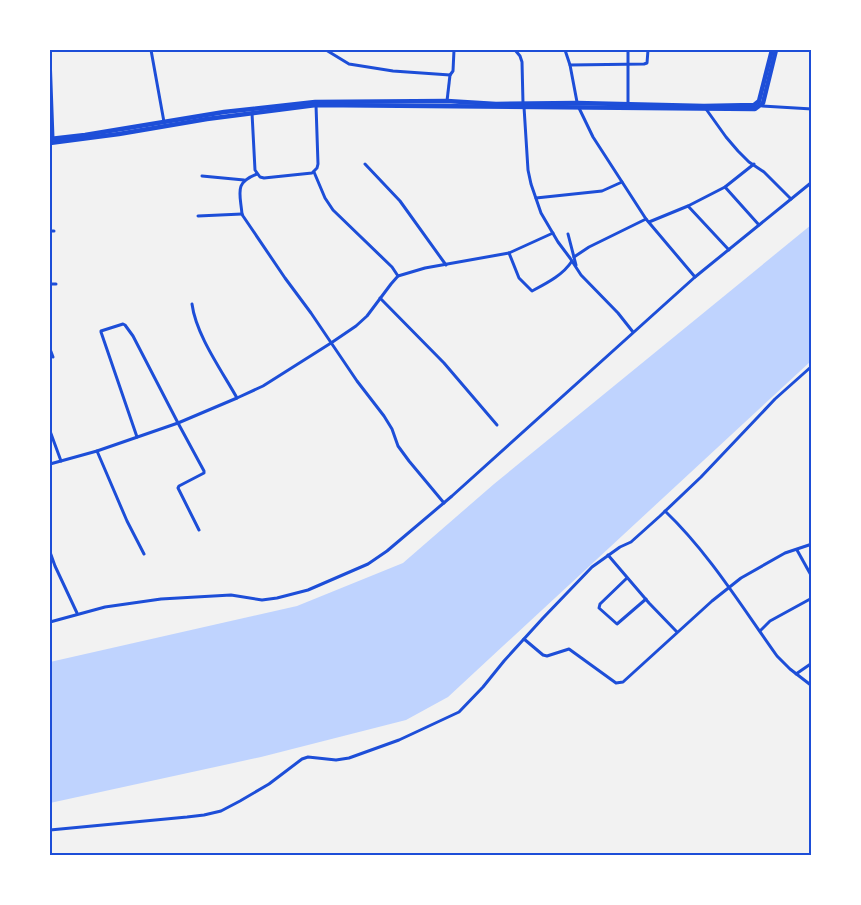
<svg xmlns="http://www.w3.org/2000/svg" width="861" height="905" font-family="'Sofia Sans Condensed',sans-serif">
	<rect width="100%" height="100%" fill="#f2f2f2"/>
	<path fill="#bfd3fe" d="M811,225V361L448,697L406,720L261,757L50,803V662L297,606L403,563L494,484Z"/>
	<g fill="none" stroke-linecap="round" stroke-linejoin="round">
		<g stroke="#1d4ed8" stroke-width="3">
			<path d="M151,50L164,122"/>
			<path d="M326,50L349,64L393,71L450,75L453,71L454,50"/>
			<path d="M515,50L520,56L522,62L523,103"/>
			<path d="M565,50L570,65L577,102"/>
			<path d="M50,56L53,138"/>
			<path d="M570,65L644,64L647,63L648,50"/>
			<path d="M447,101L450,75"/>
			<path d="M628,104V50"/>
			<path d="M762,106L812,109"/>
			<path d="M524,107L528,170L531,184L541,213L558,242L570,258L581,275L618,313L633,332"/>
			<path d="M579,108L593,137L646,219L695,277"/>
			<path d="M706,109L726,137L738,151L749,162L764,172L791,199"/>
			<path d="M252,113L255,170L260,177L264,178L312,173L317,168L318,164L316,105"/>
			<path d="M365,164L400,201L446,265"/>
			<path d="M314,172L325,198L333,210L392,267L398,276"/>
			<path d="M257,174C234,183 240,192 242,214L243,216L285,278L311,313L357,381L384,416L392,429L398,446L409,461L444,503"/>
			<path d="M202,176L244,180"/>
			<path d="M725,187L759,225"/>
			<path d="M536,198L602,191L622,182"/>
			<path d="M688,206L729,250"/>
			<path d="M198,216L242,214"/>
			<path d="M649,222L688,206L725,187L754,164"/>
			<path d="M50,231H54"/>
			<path d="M568,234L576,265"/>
			<path d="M509,253L519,278L532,291C547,283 563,275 572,261"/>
			<path d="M574,257L589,247L646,219"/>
			<path d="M50,284H56"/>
			<path d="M380,298L444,363L497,425"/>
			<path d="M192,304C196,335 222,371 237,398"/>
			<path d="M50,349L53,357"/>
			<path d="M50,431L61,461"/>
			<path d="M137,437L101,332V331L123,324L125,325L133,336L178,423L204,471V473L179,486L178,488L199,530"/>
			<path d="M97,451L127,521L144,554"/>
			<path d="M50,464L97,451L178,423L237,398L263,386L331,343L356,326L367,316L391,284L398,276L425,268L509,253L553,233"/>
			<path d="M665,511C709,553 742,607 777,656L790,669L812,686"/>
			<path d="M797,550L812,577"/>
			<path d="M50,552L55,566L77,613"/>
			<path d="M608,555L649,603L677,632"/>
			<path d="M627,578L600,604L599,608L617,624L646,599"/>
			<path d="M50,622L105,607L161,599L231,595L262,600L277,598L308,590L368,564L387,551L452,496L695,277L812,182"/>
			<path d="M760,631L770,621L812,598"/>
			<path d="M524,639L543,655L547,656L569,649L616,683L623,682L712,601L741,578L785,553L812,544"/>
			<path d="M796,674L812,663"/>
			<path d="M50,830L187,817L204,815L221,811L240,801L269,784L302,759L308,757L336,760L349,758L399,740L459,712L483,687L504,661L543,618L592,567L620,547L631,542L660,516L701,477L775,399L812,366"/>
		</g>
		<g stroke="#1d4ed8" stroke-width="4.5">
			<path d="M50,139L85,135L224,112L315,102L447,101L496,104L577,103L704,106L754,105L759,101L772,50"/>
			<path d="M50,143L119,134L207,119L316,105L755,109L763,103L776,50"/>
		</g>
	</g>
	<rect width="861" height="905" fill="none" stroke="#ffffff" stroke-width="102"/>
	<rect x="51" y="51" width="759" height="803" fill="none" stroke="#1d4ed8" stroke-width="2"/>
</svg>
